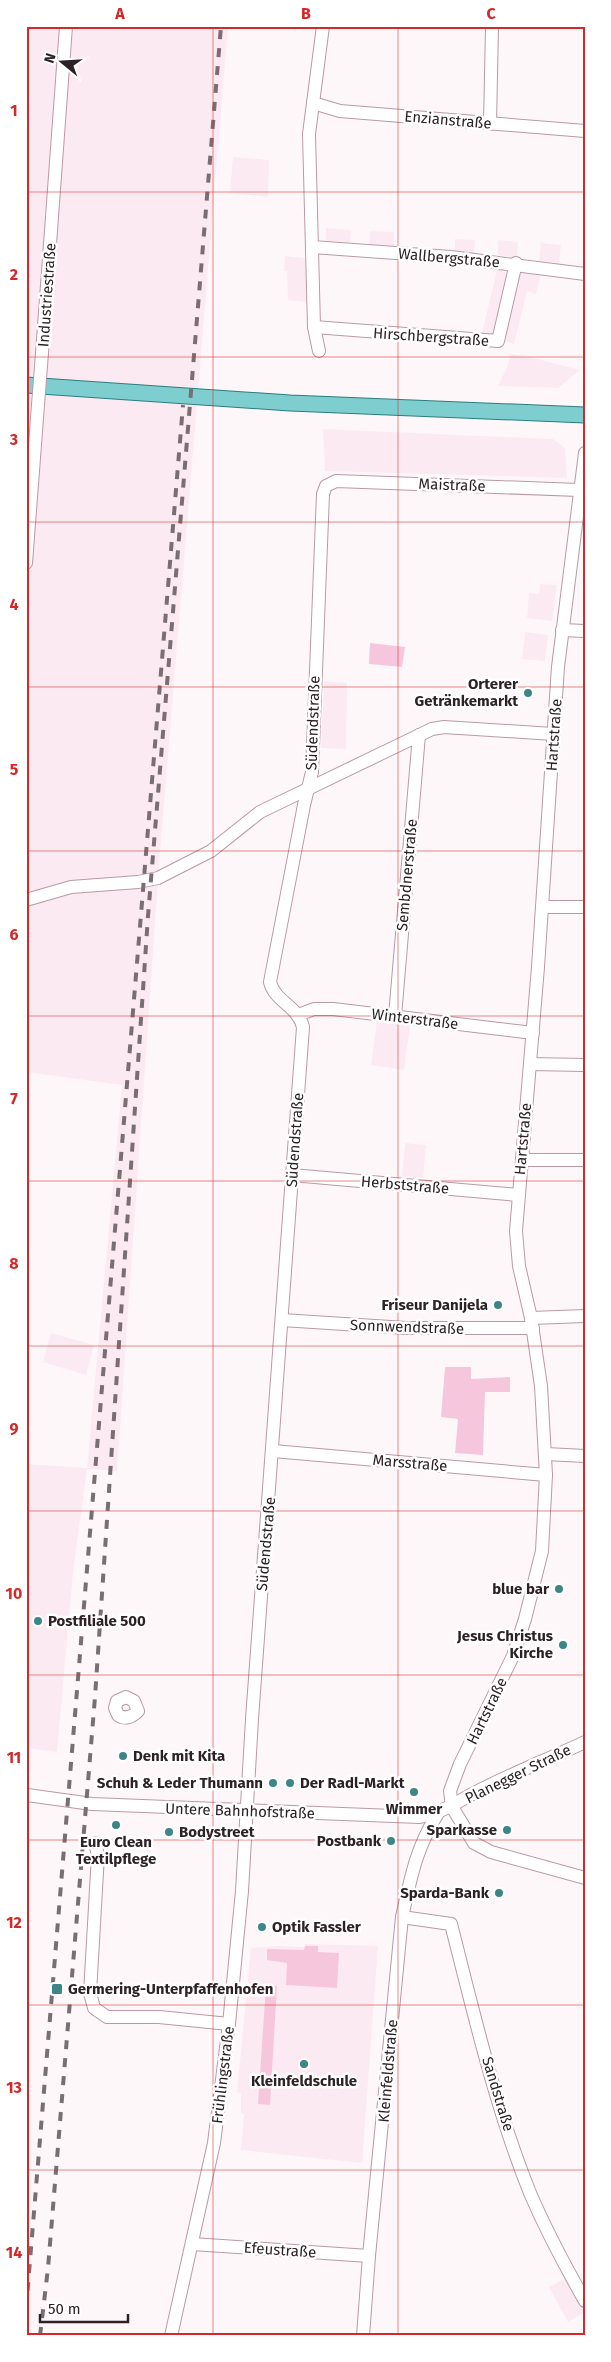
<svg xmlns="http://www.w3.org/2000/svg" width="611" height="2362" font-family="'Fira Sans',sans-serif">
	<rect width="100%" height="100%" fill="#fef7fa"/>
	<g fill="#fceaf2">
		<path d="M26,26H228L159,865L117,1471L87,1469L73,1572L57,1752L26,1748V1464L87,1468L122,1085L26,1072Z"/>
		<path d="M233,157L269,160L268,197L230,193Z"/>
		<path d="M326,228L351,230L350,242L326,241Z"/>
		<path d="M370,231L394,232V248L369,246Z"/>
		<path d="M455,239L475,240L474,253L455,252Z"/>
		<path d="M498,240L518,242L517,258L498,255Z"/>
		<path d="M541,243L561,245L559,263L539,261Z"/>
		<path d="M285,256L305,258L307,302L288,300L287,271H284Z"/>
		<path d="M497,270L508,273L509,270L541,273L536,294L527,291L514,344L482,333Z"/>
		<path d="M510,354L534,358L580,370L558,388L498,386L508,365Z"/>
		<path d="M323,429L553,439L565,448L567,478L325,471Z"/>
		<path d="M540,584L557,585L552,621L527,618L529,593L539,594Z"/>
		<path d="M525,632L548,635L545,661L522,659Z"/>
		<path d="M324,681L347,683L346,749L321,748Z"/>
		<path d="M377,1021L410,1026L404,1070L371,1065Z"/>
		<path d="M405,1143L426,1145L423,1178L402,1176Z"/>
		<path d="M51,1333L94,1345L86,1375L43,1362Z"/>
		<path d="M305,1944L378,1946L362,2163L241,2150L244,2114L241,2113V2094L237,2092L251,1948L278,1946L304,1947Z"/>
		<path d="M566,2278L585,2312L568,2322L549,2287Z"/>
	</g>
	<g fill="#f6c7dc">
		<path d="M370,643L405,647L402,667L369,664Z"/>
		<path d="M445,1367H471V1379L510,1377V1392H485L483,1455L455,1453L458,1419L441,1417Z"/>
		<path d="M305,1946H318V1952L339,1953L337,1988L286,1985L287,1963L267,1960V1949L304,1950Z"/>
		<path d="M266,1985L277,1986L270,2105L258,2104Z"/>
	</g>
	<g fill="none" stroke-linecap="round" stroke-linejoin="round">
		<g stroke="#ba99a7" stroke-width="14">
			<g id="minor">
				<path d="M313,103L340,111L585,131"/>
				<path d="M490,124L492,26"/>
				<path d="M312,247L451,257L585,274"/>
				<path d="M314,327L498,341L516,263"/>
				<path d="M319,351L314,327L309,134L323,26"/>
				<path d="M42,353L66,26"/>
				<path d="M585,453L558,667L538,967L516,1231L519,1266L531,1318L541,1386L546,1475L542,1551L525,1619L513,1656L460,1764L450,1791L452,1807L474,1843L491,1852L585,1878"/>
				<path d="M26,563L38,405"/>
				<path d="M562,630L585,631"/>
				<path d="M26,900L71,887L138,882L158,878L211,851L260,812L432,729L444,727L553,734"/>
				<path d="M542,907H585"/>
				<path d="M298,1015L314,1009H333L533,1033"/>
				<path d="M395,1016L419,735"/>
				<path d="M530,1064L585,1065"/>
				<path d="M522,1160H585"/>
				<path d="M292,1175L518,1195"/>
				<path d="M531,1318L585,1316"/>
				<path d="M282,1320L406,1328H533"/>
				<path d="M273,1451L546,1475"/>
				<path d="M546,1454L585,1456"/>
				<path d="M126,1697L134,1701L138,1711C132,1717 125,1720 118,1715L115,1708L117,1701Z"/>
				<path d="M27,1795L92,1804L419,1817C446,1812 459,1800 482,1789C516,1772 551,1758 585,1742"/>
				<path d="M95,1843L98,1855L90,1993L94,2008L107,2017H159L229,2024"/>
				<path d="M402,1917L451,1924C474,2014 495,2106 530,2193C546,2230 565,2266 585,2301"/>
				<path d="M192,2244L369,2256"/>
				<path d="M171,2336L214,2143L229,2024L242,1891L252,1719L303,1027C298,1006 275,1002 270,982L304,805L312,772L323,494L326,486L336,481L579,490"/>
				<path d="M363,2336L369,2256L402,1917C411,1877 416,1848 438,1813"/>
			</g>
		</g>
		<g stroke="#2a7d80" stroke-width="17">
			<path id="major" d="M26,385L290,403L585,415"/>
		</g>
		<use href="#minor" stroke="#fff" stroke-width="12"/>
		<use href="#major" stroke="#7eced0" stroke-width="15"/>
		<g stroke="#796f73" stroke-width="4" stroke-dasharray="9 9" stroke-linecap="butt">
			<path d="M26,2309L183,405"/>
			<path d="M40,2336L48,2268L95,1697L148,916L221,26"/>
		</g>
		<g stroke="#ba99a7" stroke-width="14" stroke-linecap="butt">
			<path id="minor-bridge" d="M38,405L42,353"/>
		</g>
		<use href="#minor-bridge" stroke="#fff" stroke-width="12"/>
	</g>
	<path fill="none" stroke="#d62828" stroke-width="1" stroke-opacity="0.55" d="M213,26V2336M398,26V2336M26,192H585M26,357H585M26,522H585M26,687H585M26,851H585M26,1016H585M26,1181H585M26,1346H585M26,1511H585M26,1675H585M26,1840H585M26,2005H585M26,2170H585"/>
	<g fill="#3d8688" stroke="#fff" stroke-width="2">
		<circle cx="528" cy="693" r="5"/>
		<circle cx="498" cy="1305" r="5"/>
		<circle cx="559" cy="1589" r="5"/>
		<circle cx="38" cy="1621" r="5"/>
		<circle cx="563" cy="1645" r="5"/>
		<circle cx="123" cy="1756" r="5"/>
		<circle cx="273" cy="1783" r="5"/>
		<circle cx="290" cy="1783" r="5"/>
		<circle cx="414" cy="1792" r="5"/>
		<circle cx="116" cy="1825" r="5"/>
		<circle cx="507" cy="1830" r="5"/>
		<circle cx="169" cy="1832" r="5"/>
		<circle cx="391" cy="1841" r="5"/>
		<circle cx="499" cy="1893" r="5"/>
		<circle cx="262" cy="1927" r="5"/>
		<rect x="51" y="1983" width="12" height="12" rx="2.5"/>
		<circle cx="304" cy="2064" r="5"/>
	</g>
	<g text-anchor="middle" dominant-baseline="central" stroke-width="5" stroke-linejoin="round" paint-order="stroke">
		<g font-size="15" fill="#2d2126" stroke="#fff">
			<text transform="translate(448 120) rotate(5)">Enzianstraße</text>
			<text transform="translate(449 258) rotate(5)">Wallbergstraße</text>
			<text transform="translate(47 295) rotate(-86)">Industriestraße</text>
			<text transform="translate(431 337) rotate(4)">Hirschbergstraße</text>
			<text transform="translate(452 485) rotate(2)">Maistraße</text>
			<text transform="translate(313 723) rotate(-88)">Südendstraße</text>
			<text transform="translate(554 735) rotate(-86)">Hartstraße</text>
			<text transform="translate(407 875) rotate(-85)">Sembdnerstraße</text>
			<text transform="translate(415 1019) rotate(7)">Winterstraße</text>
			<text transform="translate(523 1139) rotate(-85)">Hartstraße</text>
			<text transform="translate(295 1140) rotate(-86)">Südendstraße</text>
			<text transform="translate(405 1185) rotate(5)">Herbststraße</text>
			<text transform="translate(407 1327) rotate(2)">Sonnwendstraße</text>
			<text transform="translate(410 1463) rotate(5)">Marsstraße</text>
			<text transform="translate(266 1544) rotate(-85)">Südendstraße</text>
			<text transform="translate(487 1711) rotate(-64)">Hartstraße</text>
			<text transform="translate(518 1774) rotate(-26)">Planegger Straße</text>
			<text transform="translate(240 1811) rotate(2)">Untere Bahnhofstraße</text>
			<text transform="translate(388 2071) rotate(-85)">Kleinfeldstraße</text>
			<text transform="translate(223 2075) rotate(-83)">Frühlingstraße</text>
			<text transform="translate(498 2094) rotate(73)">Sandstraße</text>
			<text transform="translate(280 2250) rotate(4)">Efeustraße</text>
		</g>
		<g font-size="15" font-weight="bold" fill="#2d2126" stroke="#fff" text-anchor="end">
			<text x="518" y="684">Orterer<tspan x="518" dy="17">Getränkemarkt</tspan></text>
			<text x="488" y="1305">Friseur Danijela</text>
			<text x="549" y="1589">blue bar</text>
			<text x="48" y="1621" text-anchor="start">Postfiliale 500</text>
			<text x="553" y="1636">Jesus Christus<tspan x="553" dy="17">Kirche</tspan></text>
			<text x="133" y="1756" text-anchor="start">Denk mit Kita</text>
			<text x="263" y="1783">Schuh &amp; Leder Thumann</text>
			<text x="300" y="1783" text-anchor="start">Der Radl-Markt</text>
			<text x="414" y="1809" text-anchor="middle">Wimmer</text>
			<text x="497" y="1830">Sparkasse</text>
			<text x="179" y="1832" text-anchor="start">Bodystreet</text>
			<text x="381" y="1841">Postbank</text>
			<text x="116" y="1842" text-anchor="middle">Euro Clean<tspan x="116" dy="17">Textilpflege</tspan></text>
			<text x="489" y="1893">Sparda-Bank</text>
			<text x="272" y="1927" text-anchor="start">Optik Fassler</text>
			<text x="68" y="1989" text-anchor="start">Germering-Unterpfaffenhofen</text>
			<text x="304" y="2081" text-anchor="middle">Kleinfeldschule</text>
		</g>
	</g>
	<rect width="611" height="2362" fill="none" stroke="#ffffff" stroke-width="55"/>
	<g transform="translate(62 62) rotate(288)" stroke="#ffffff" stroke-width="4" paint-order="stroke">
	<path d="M0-4L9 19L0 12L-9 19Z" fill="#2d2126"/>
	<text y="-8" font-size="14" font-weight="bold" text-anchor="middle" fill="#2d2126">N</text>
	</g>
	<path d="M40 2314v8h88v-8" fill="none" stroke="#2d2126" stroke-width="2.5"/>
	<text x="48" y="2314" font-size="15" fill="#2d2126" stroke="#ffffff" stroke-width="4" paint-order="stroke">50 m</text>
	<rect x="28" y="28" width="556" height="2306" fill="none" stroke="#d62828" stroke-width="2"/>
	<g font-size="16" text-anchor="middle" font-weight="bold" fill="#d62828">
		<text x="120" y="19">A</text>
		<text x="306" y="19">B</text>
		<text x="491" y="19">C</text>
		<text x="14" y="116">1</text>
		<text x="14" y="280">2</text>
		<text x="14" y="445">3</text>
		<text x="14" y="610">4</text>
		<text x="14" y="775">5</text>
		<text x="14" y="940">6</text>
		<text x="14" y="1104">7</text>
		<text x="14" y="1269">8</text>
		<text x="14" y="1434">9</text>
		<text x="14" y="1599">10</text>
		<text x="14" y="1763">11</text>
		<text x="14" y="1928">12</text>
		<text x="14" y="2093">13</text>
		<text x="14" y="2258">14</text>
	</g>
</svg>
